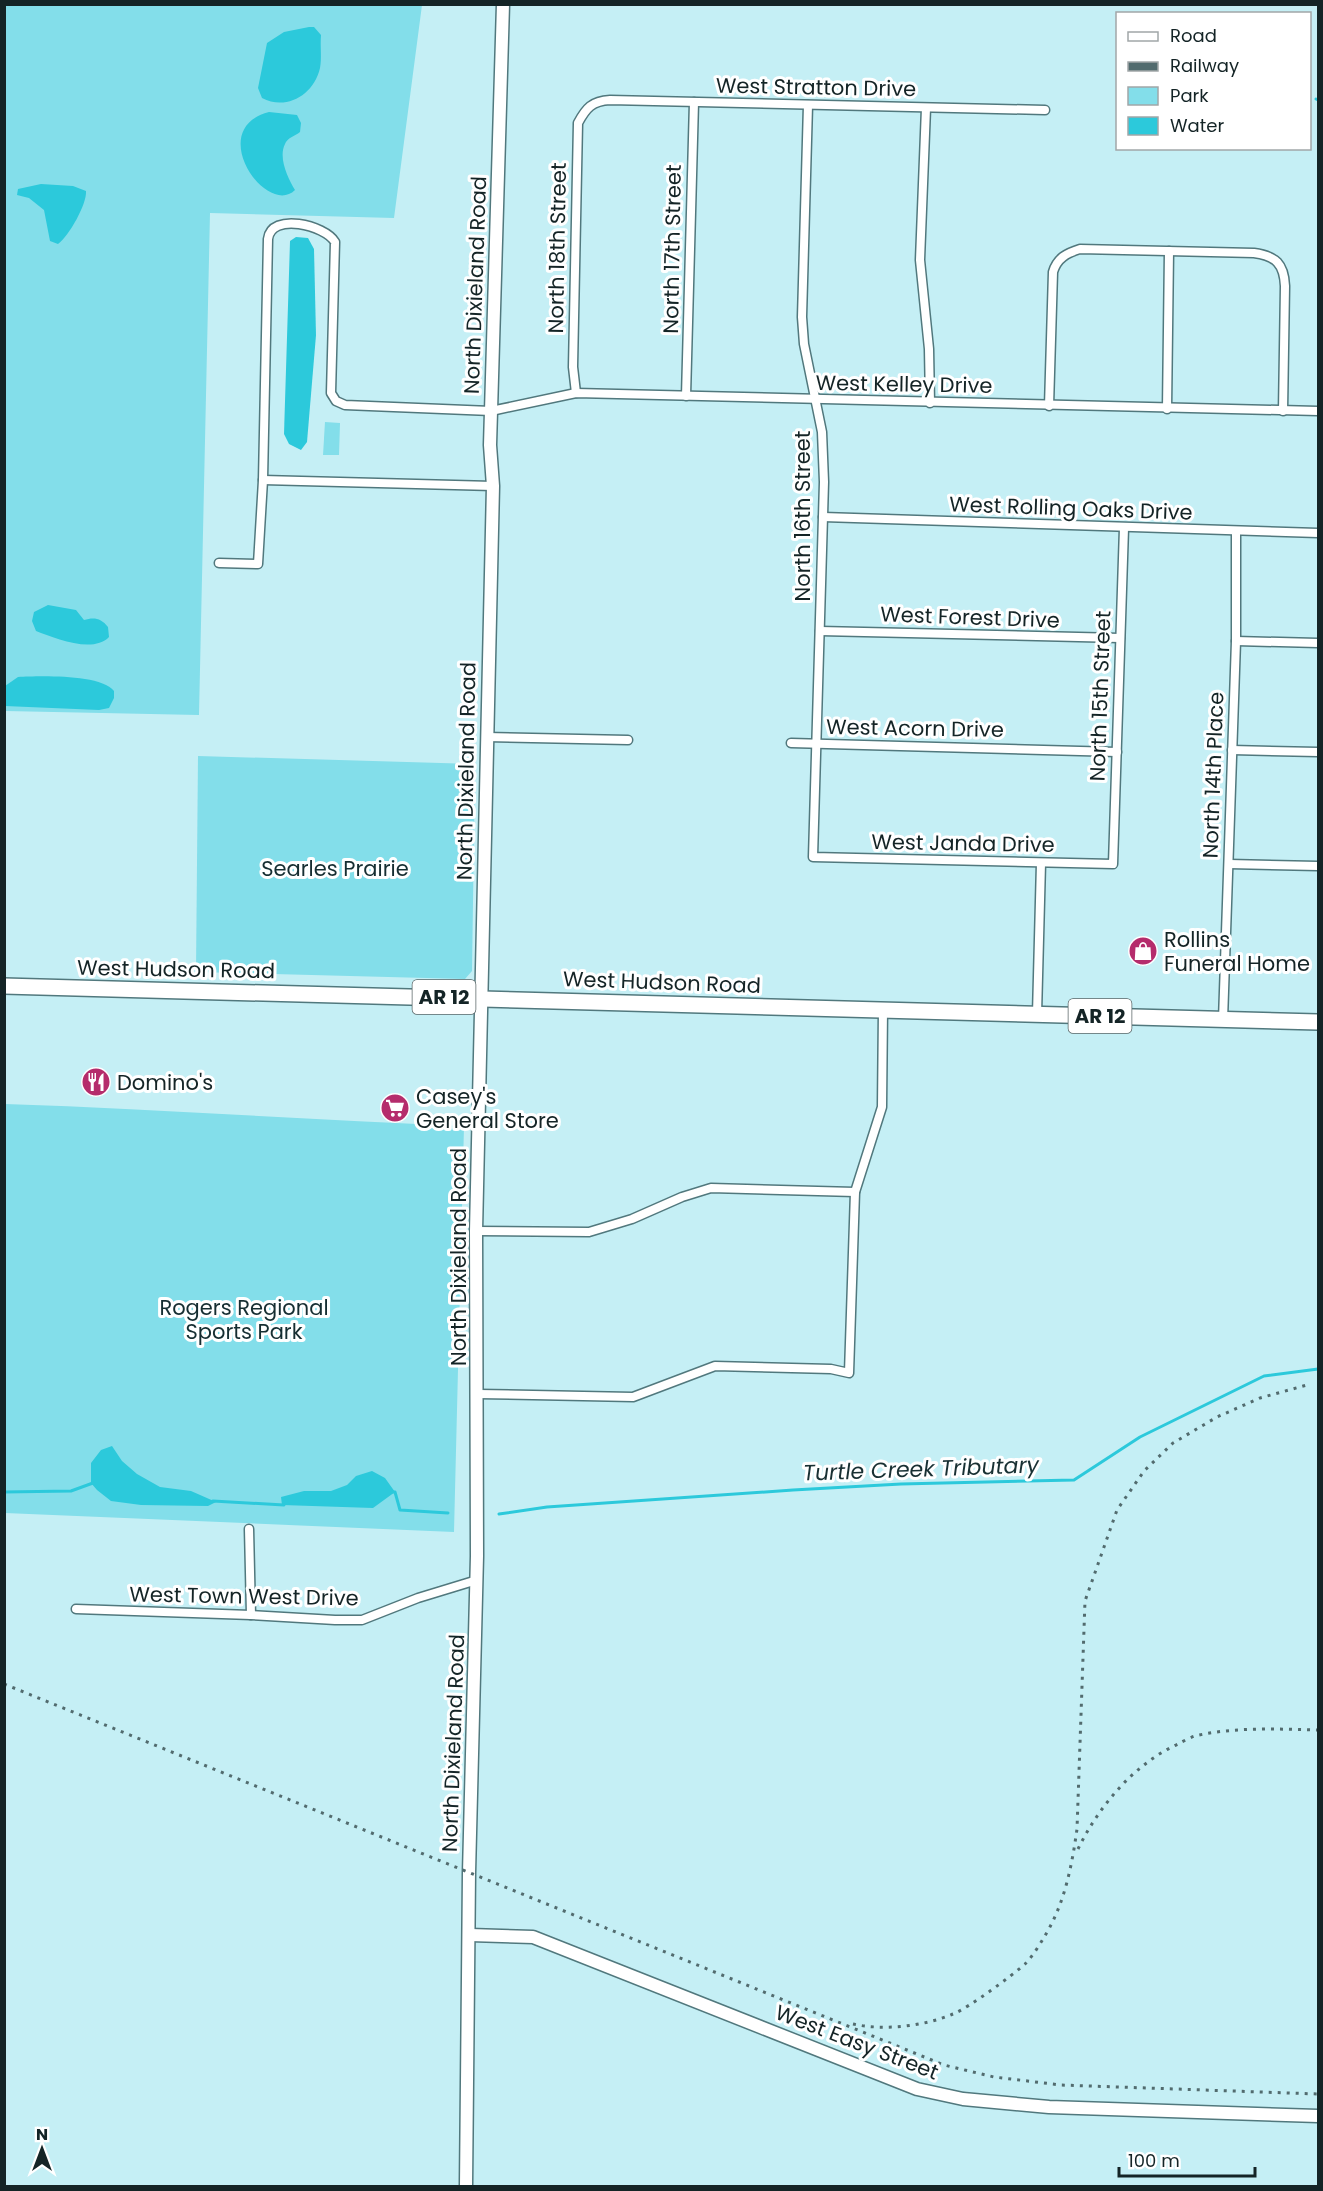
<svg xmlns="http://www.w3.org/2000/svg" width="1323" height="2191" font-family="Poppins,sans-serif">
	<rect width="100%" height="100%" fill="#c5eff5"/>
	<g fill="#83deea">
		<path d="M5,5H422L394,218L210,213L199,715L5,711Z"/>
		<path d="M325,422L340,423L339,455H323Z"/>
		<path d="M198,756L475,764L472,971L465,979L196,972Z"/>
		<path d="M5,1104C158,1109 311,1120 464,1126L454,1532L5,1513Z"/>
	</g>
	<g fill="#2cc9db">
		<path d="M309,27H314L321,35C320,46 322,58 320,68C314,95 286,111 262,98L258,88L267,43L284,32Z"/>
		<path d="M269,112L297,115L301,123L300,132C295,136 287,138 285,144C278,158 288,178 295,190C267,218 204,129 269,112Z"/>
		<path d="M41,184L73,186L86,191C87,204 69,236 58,244L50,241L44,210L29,198L17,195L18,189Z"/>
		<path d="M296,237L308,238L314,249L316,335L307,442L301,450L289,444L284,434L290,241Z"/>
		<path d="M48,605L76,610L84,620C94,617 101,618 108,627L109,637C93,654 54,638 36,631L32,621L34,612Z"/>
		<path d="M18,677C40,676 100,674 114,691V698L109,708L99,710L5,706V686Z"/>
		<path d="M112,1446L122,1461L137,1474L160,1487L191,1491L216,1502L208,1506L141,1505L111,1501L97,1490L91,1483V1463L101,1450Z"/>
		<path d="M372,1471L385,1478L395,1492L373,1508L282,1505L281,1497L304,1491H331L347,1485L356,1476Z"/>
	</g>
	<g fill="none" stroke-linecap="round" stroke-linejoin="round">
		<g stroke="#2cc9db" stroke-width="3">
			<path d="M1316,99L1318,100"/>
			<path d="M4,1492L71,1491L93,1483"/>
			<path d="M392,1492H395L400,1510L448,1513"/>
			<path d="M213,1501L284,1505"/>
			<path d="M499,1514L547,1507L793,1490L901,1484L1074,1480L1140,1437L1264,1376L1318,1369"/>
		</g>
		<g stroke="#51787d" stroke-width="11">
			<g id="street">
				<path d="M808,105L802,317L804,344L822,432L824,482L813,857L1113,864L1124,528"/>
				<path d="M926,108L920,260L929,349L930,403"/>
				<path d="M576,393L573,367L578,123C586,108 592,101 610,100L1045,110"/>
				<path d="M686,396L694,102"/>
				<path d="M1049,406L1053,272C1057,258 1067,253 1080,249L1254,253C1276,256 1284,264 1285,286L1283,411"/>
				<path d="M1167,409L1169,251"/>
				<path d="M263,480L493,486"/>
				<path d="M823,517L1318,533"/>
				<path d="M219,563L258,564L263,480L268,239C271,212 325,225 335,242L331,393L336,401L345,405L491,411L576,393L1318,411"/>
				<path d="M820,631L1120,638"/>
				<path d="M1236,641L1318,643"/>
				<path d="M486,737L628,740"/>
				<path d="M791,743L1117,752"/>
				<path d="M1232,750L1318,752"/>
				<path d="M1229,864L1318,866"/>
				<path d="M1037,1014L1041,863"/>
				<path d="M1223,1020L1236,641V531"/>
				<path d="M476,1231L589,1232L632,1219L682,1197L711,1188L855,1192"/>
				<path d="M478,1394L633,1397L715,1366L831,1369L849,1373L855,1192L882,1107L883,1009"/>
				<path d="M249,1529L251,1615"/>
				<path d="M76,1609L251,1615L335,1620H362L418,1598L477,1580"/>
			</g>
		</g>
		<g stroke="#51787d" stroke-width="15">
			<g id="secondary">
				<path d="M470,1935L533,1937L917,2089L963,2099L1049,2107L1318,2116"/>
				<path d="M466,2186L469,1873L477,1556L476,1231L493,486L490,445L503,4"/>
			</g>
		</g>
		<g stroke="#51787d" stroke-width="18">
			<path id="highway" d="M4,986L1318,1022"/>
		</g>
		<use href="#street" stroke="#fff" stroke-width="8"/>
		<use href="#secondary" stroke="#fff" stroke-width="12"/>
		<use href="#highway" stroke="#fff" stroke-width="15"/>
		<g stroke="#526b6e" stroke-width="3" stroke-dasharray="3 6" stroke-linecap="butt">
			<path d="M4,1684L944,2065L994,2077L1061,2085L1318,2094"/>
			<path d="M1078,1849C1099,1806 1134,1764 1178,1744C1184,1741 1192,1736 1199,1735C1238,1727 1279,1729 1318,1730"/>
			<path d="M853,2024C884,2031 925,2026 953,2014C967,2009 1013,1975 1025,1964C1033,1956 1040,1944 1046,1934C1065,1902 1072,1865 1077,1829L1085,1601L1117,1510L1144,1471L1173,1443L1217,1417L1260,1398L1307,1385"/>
		</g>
	</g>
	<defs>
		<g id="shop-disc" transform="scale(1.5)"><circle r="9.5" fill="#b52c6c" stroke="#fff"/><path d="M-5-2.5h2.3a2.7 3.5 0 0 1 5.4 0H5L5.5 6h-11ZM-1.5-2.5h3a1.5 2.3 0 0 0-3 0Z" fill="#fff"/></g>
		<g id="restaurant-disc" transform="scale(1.5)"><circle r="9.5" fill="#b52c6c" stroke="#fff"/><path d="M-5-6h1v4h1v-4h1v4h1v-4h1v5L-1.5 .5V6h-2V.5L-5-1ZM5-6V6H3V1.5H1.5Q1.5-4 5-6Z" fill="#fff"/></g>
		<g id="supermarket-disc" transform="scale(1.5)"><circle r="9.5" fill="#b52c6c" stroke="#fff"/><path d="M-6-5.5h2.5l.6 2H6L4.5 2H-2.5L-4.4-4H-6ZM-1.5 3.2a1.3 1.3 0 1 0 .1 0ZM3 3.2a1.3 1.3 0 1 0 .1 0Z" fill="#fff"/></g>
	</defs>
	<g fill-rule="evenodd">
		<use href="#shop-disc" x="1143" y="951"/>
		<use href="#restaurant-disc" x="96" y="1082"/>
		<use href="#supermarket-disc" x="395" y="1108"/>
	</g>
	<g text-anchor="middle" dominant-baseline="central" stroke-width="6" stroke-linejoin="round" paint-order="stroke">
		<g fill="#fff" stroke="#5a6667" stroke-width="1.5">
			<rect x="412.5" y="980" width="63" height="34" rx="4.5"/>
			<rect x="1068.5" y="999" width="63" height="34" rx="4.5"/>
		</g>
		<g font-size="20" font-weight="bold" fill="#142426">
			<text x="444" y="997">AR 12</text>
			<text x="1100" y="1016">AR 12</text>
		</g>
		<g font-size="21" fill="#142426" stroke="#fff">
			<text transform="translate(816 87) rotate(1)">West Stratton Drive</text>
			<text transform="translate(557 248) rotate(-89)">North 18th Street</text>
			<text transform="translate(672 249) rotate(-89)">North 17th Street</text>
			<text transform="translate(475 285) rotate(-88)">North Dixieland Road</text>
			<text transform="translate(904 384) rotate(1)">West Kelley Drive</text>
			<text transform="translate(1071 508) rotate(2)">West Rolling Oaks Drive</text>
			<text transform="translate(802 516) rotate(-90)">North 16th Street</text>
			<text transform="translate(970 617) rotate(2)">West Forest Drive</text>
			<text transform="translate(1100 696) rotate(-88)">North 15th Street</text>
			<text transform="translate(915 728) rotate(1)">West Acorn Drive</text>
			<text transform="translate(466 771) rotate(-89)">North Dixieland Road</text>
			<text transform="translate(1213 775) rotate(-88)">North 14th Place</text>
			<text transform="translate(963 843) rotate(1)">West Janda Drive</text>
			<text transform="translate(176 969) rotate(1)">West Hudson Road</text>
			<text transform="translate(662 982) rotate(2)">West Hudson Road</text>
			<text transform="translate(458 1257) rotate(-90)">North Dixieland Road</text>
			<text transform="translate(244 1596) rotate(1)">West Town West Drive</text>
			<text transform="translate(453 1743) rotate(-88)">North Dixieland Road</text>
			<text transform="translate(857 2042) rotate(21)">West Easy Street</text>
		</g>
		<g font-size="21" fill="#162e32" stroke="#fff">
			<text x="335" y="868">Searles Prairie</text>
			<text x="244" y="1307">Rogers Regional<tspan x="244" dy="24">Sports Park</tspan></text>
		</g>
		<g font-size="21" fill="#142426" stroke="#fff" text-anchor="start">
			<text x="1164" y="939">Rollins<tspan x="1164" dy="24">Funeral Home</tspan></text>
			<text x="117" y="1082">Domino's</text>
			<text x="416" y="1096">Casey's<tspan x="416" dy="24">General Store</tspan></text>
		</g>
		<g font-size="22" font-style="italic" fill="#183033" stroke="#fff">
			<text transform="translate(921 1469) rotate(-2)">Turtle Creek Tributary</text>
		</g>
	</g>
	<rect width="1323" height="2191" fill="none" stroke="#142426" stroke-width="12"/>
	<rect x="1116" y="12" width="195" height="138" fill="#ffffff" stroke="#a1a7a8" stroke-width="1.5"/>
	<rect x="1128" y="32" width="30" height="9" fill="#ffffff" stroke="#a1a7a8" stroke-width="1.5"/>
	<text x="1170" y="42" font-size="18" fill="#142426">Road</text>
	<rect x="1128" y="62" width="30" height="9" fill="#526b6e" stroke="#a1a7a8" stroke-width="1.5"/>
	<text x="1170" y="72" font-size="18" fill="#142426">Railway</text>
	<rect x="1128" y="87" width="30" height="18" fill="#83deea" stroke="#a1a7a8" stroke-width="1.5"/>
	<text x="1170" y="102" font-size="18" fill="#142426">Park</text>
	<rect x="1128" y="117" width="30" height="18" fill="#2cc9db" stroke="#a1a7a8" stroke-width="1.5"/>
	<text x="1170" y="132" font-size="18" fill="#142426">Water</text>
	<g transform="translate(42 2149)" stroke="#ffffff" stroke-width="4.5" paint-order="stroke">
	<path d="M0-4.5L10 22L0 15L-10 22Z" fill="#142426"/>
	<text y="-9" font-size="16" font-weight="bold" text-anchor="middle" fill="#142426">N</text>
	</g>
	<path d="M1119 2167v9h136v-9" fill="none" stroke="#142426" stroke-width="3"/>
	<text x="1128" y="2167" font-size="18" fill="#142426" stroke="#ffffff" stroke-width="4.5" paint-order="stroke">100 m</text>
</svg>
